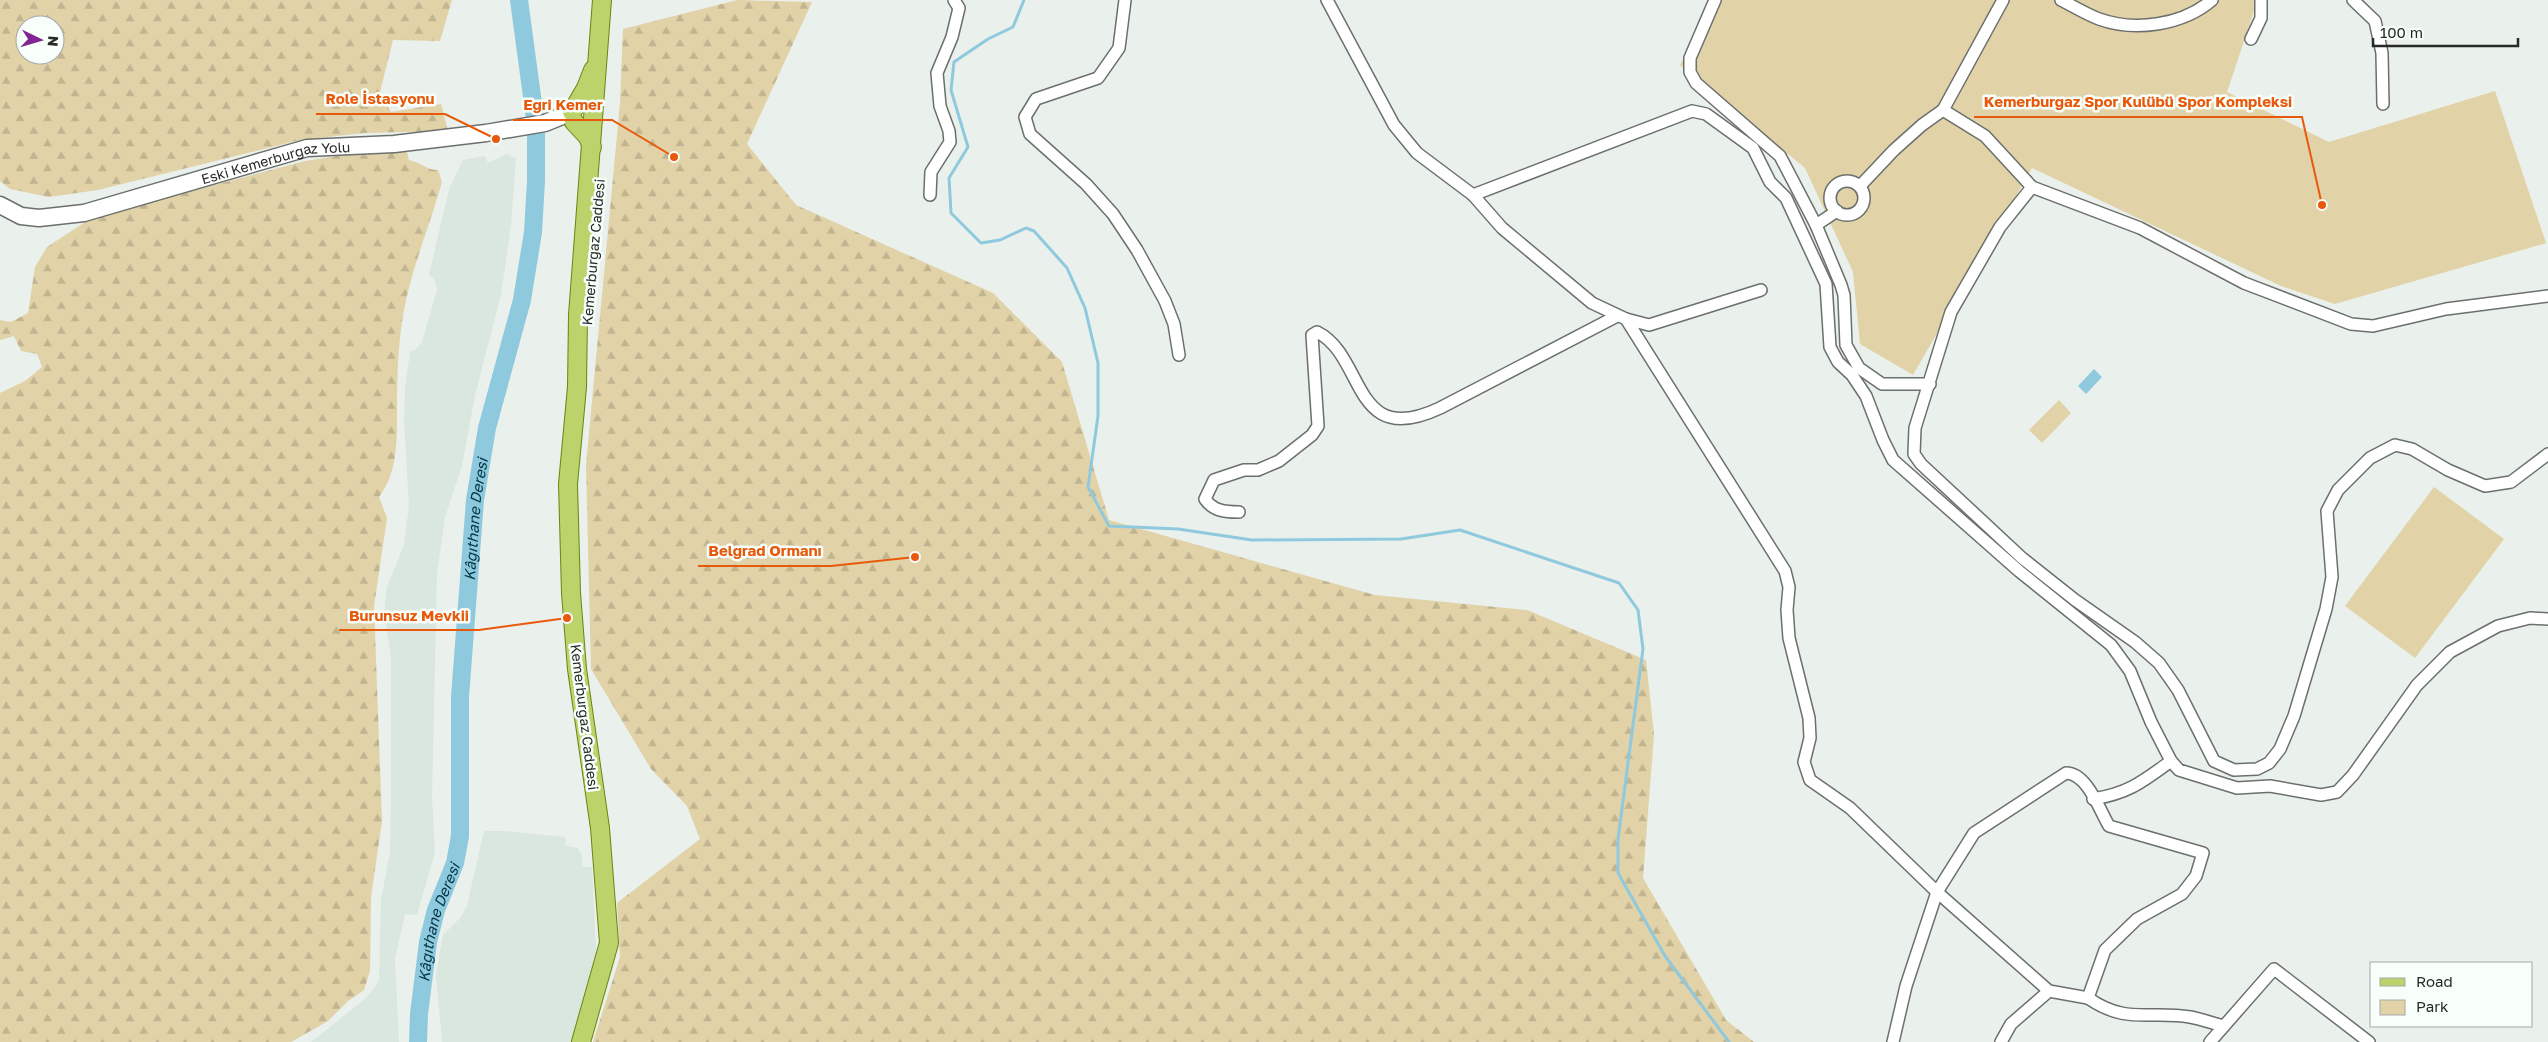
<svg xmlns="http://www.w3.org/2000/svg" width="2548" height="1042" font-family="'Golos Text',sans-serif">
	<defs>
		<pattern id="forest-firs" width="22" height="20" patternUnits="userSpaceOnUse" patternTransform="scale(1.25)"><rect width="22" height="20" fill="#e1d2a7"/><path d="M5 1l3.5 6h-7zM16 11l3.5 6h-7z" fill="#c1b490"/></pattern>
	</defs>
	<rect width="100%" height="100%" fill="#eaf0ec"/>
	<g fill="#d9e7de">
		<path d="M507,154L516,158L511,226L501,295L475,395L462,466L445,517L437,574L432,797L435,852L417,915L405,914L395,959L399,1042H311L364,1000L373,990L379,980L381,900L390,851L391,798V657L384,613L387,587L404,545L409,505L404,422L405,389L410,352L415,350L422,342L437,290L434,279L429,275L449,189L463,160L485,156L488,163Z"/>
		<path d="M484,831H506L565,837L566,846L578,848L582,855V867H592L596,950L573,1042H442L436,975L443,935L461,917L467,906Z"/>
	</g>
	<g fill="url(#forest-firs)" fill-rule="evenodd">
		<path d="M0,0H452L440,41L393,40L380,92L391,112L441,104L448,131L364,133L300,140L98,190L49,197L10,189L0,181ZM25,25H55V55H25Z"/>
		<path d="M737,0L812,2L747,144L796,205L993,293L1062,362L1109,520L1375,595L1527,610L1646,660L1654,734L1643,878L1726,1020L1754,1042H593L620,957L617,903L700,839L687,806L651,769L591,669L586,465L620,103L623,29Z"/>
		<path d="M368,151L407,152L409,160C420,162 426,170 438,170L442,182C430,225 412,267 404,310C398,342 397,377 397,409C397,439 398,472 379,497L387,518L374,606L382,821L371,897L370,971L364,990L348,1001L328,1021L291,1042H0V393L25,381L42,367L37,354L21,351L14,336L0,340V320L11,322L28,313L35,267L47,247L93,217L305,161Z"/>
	</g>
	<g fill="#e1d2a7">
		<path d="M1715,0H2253L2256,5L2227,92L2329,142L2495,91L2546,243L2335,304L2281,286L2032,168L1913,375L1860,344L1853,272L1805,168L1680,65Z"/>
		<path d="M2059,400L2071,413L2042,443L2029,430Z"/>
		<path d="M2434,487L2504,539L2415,658L2345,606Z"/>
	</g>
	<path fill="#8fc9de" d="M2094,369L2102,377L2086,394L2078,386Z"/>
	<g fill="none" stroke-linecap="round" stroke-linejoin="round">
		<path stroke="#8fc9de" stroke-width="3" d="M1024,0L1013,27L988,39L954,62L951,90L968,147L949,178L951,213L981,243L1000,240L1026,228L1034,231L1067,268L1085,308L1098,363V416L1088,487L1109,526L1178,529L1252,540L1401,539L1460,530L1619,583L1638,610L1643,649L1618,839V873L1665,956L1729,1042"/>
		<path stroke="#8fc9de" stroke-width="18" id="s1" d="M418,1042L419,1014L428,942L436,910L455,863L460,836V697L475,500L487,428L522,300L533,232L536,181V126L519,0"/>
		<g stroke="#6b706c" stroke-width="14">
			<g id="street">
				<path d="M1125,0L1119,48L1098,78L1036,99L1025,117L1030,134L1086,184L1113,214L1137,250L1165,301L1174,324L1179,355"/>
				<path d="M1327,0L1394,125L1417,153L1473,195L1502,228L1592,303L1626,319L1785,571L1789,587L1787,610L1789,638L1809,718L1810,738L1804,762L1810,780L1850,808L1937,892L2049,991L2088,998"/>
				<path d="M1715,0L1690,58V72L1696,83L1780,156L1816,225L1841,285L1844,295L1846,345L1859,368L1882,384H1930"/>
				<path d="M2061,0C2073,6 2086,14 2099,19C2135,32 2183,25 2212,0"/>
				<path d="M2353,0L2375,21L2382,53L2383,104"/>
				<path d="M2251,39L2261,18V0"/>
				<path d="M1943,110L1985,136L2032,187L2140,228L2244,283L2351,324L2373,326L2446,309L2548,296"/>
				<circle cx="1847" cy="198" r="17"/>
				<path d="M1860,186L1894,150L1922,125L1943,110L2003,0"/>
				<path d="M2032,187L2000,227L1951,312L1915,428L1914,454L1921,464L2022,558L2075,600L2135,642L2159,663L2178,690L2214,761L2234,770L2257,769L2269,763L2280,749L2294,716L2326,609L2332,577L2327,511L2338,490L2370,458L2395,445L2412,449L2448,470L2485,486L2511,482L2548,454"/>
				<path d="M930,195L931,172L950,142L949,131L940,106L937,73L952,37L959,8L954,0"/>
				<path d="M1473,195L1692,111L1706,114L1753,148L1770,182L1786,198L1826,284L1830,347L1838,362L1852,375L1866,396L1883,440L1893,460L2019,571L2111,645L2130,671L2151,722L2171,761L2179,770L2237,788L2270,786L2321,795L2337,792L2353,775L2417,685L2450,652L2498,626L2530,618L2548,619"/>
				<path d="M1816,225L1837,211"/>
				<path d="M1626,319L1649,325L1761,290"/>
				<path d="M1239,512C1225,512 1213,511 1205,499L1214,480L1244,470H1258L1279,461L1312,435L1318,426L1312,335L1317,332C1366,356 1351,450 1440,408L1617,316"/>
				<path d="M2093,799C2129,793 2142,782 2171,761"/>
				<path d="M1893,1042L1906,986L1937,892L1974,833L2066,773C2087,773 2099,809 2109,826L2203,853L2196,876L2182,894L2137,919L2105,950L2088,998C2127,1025 2149,1010 2190,1017C2201,1019 2212,1023 2224,1026"/>
				<path d="M2001,1042L2011,1024L2049,991"/>
				<path d="M2210,1042L2274,969L2369,1042"/>
			</g>
		</g>
		<g stroke="#6b706c" stroke-width="19">
			<g id="secondary">
				<path id="s2" d="M0,205L21,216L39,218L84,213L307,148L394,144L486,133L545,123L572,112"/>
			</g>
		</g>
		<g stroke="#6a8512" stroke-width="20">
			<g id="primary">
				<path d="M572,112L586,88L593,70"/>
				<path d="M574,122L588,137L592,147"/>
				<path d="M581,1042L609,943L600,828L577,669L571,593L568,484L577,387L578,315L602,0"/>
			</g>
		</g>
		<use href="#street" stroke="#fff" stroke-width="11"/>
		<use href="#secondary" stroke="#fff" stroke-width="16"/>
		<use href="#primary" stroke="#bbd36a" stroke-width="18"/>
	</g>
	<g text-anchor="middle" dominant-baseline="central" stroke-width="5" stroke-linejoin="round" paint-order="stroke">
		<g font-size="14" fill="#282a28" stroke="#f8fefa">
			<text stroke="none"><textPath href="#s2" startOffset="286">Eski Kemerburgaz Yolu</textPath></text>
			<text transform="translate(593 252) rotate(-85)">Kemerburgaz Caddesi</text>
			<text transform="translate(585 717) rotate(83)">Kemerburgaz Caddesi</text>
		</g>
		<g font-size="15" font-style="italic" fill="#003746" stroke="#f8fefa">
			<text stroke="none"><textPath href="#s1" startOffset="529">Kâğıthane Deresi</textPath></text>
			<text stroke="none"><textPath href="#s1" startOffset="122">Kâğıthane Deresi</textPath></text>
		</g>
	</g>
	<path fill="none" stroke="#e8590c" stroke-width="2" d="M496 139L445 114H316M2322 205L2302 117H1974M674 157L612 120H513M915 557L831 566H698M567 618L479 630H339"/>
	<g fill="#e8590c" stroke="#f8fefa" stroke-width="2">
		<circle cx="496" cy="139" r="5"/>
		<circle cx="2322" cy="205" r="5"/>
		<circle cx="674" cy="157" r="5"/>
		<circle cx="915" cy="557" r="5"/>
		<circle cx="567" cy="618" r="5"/>
	</g>
	<g font-size="15" text-anchor="middle" font-weight="bold" fill="#e8590c" stroke="#f8fefa" stroke-width="5" stroke-linejoin="round" paint-order="stroke">
		<text x="380" y="104">Role İstasyonu</text>
		<text x="2138" y="107">Kemerburgaz Spor Kulübü Spor Kompleksi</text>
		<text x="563" y="110">Eğri Kemer</text>
		<text x="765" y="556">Belgrad Ormanı</text>
		<text x="409" y="621">Burunsuz Mevkii</text>
	</g>
	<rect x="2370" y="962" width="162" height="65" fill="#f8fefa" stroke="#a5a9a6"/>
	<rect x="2380" y="978" width="25" height="8" fill="#bbd36a" stroke="#a5a9a6"/>
	<text x="2416" y="987" font-size="15" fill="#282a28">Road</text>
	<rect x="2380" y="1000" width="25" height="15" fill="#e1d2a7" stroke="#a5a9a6"/>
	<text x="2416" y="1012" font-size="15" fill="#282a28">Park</text>
	<g transform="translate(40 40) rotate(95)"><circle r="24" fill="#f8fefa" stroke="#a5a9a6"/>
	<path d="M0-4L9 19L0 12L-9 19Z" fill="#812592"/>
	<text y="-8" font-size="14" font-weight="bold" text-anchor="middle" fill="#282a28">N</text>
	</g>
	<path d="M2373 38v8h145v-8" fill="none" stroke="#282a28" stroke-width="2.5"/>
	<text x="2380" y="38" font-size="15" fill="#282a28" stroke="#f8fefa" stroke-width="4" paint-order="stroke">100 m</text>
</svg>
